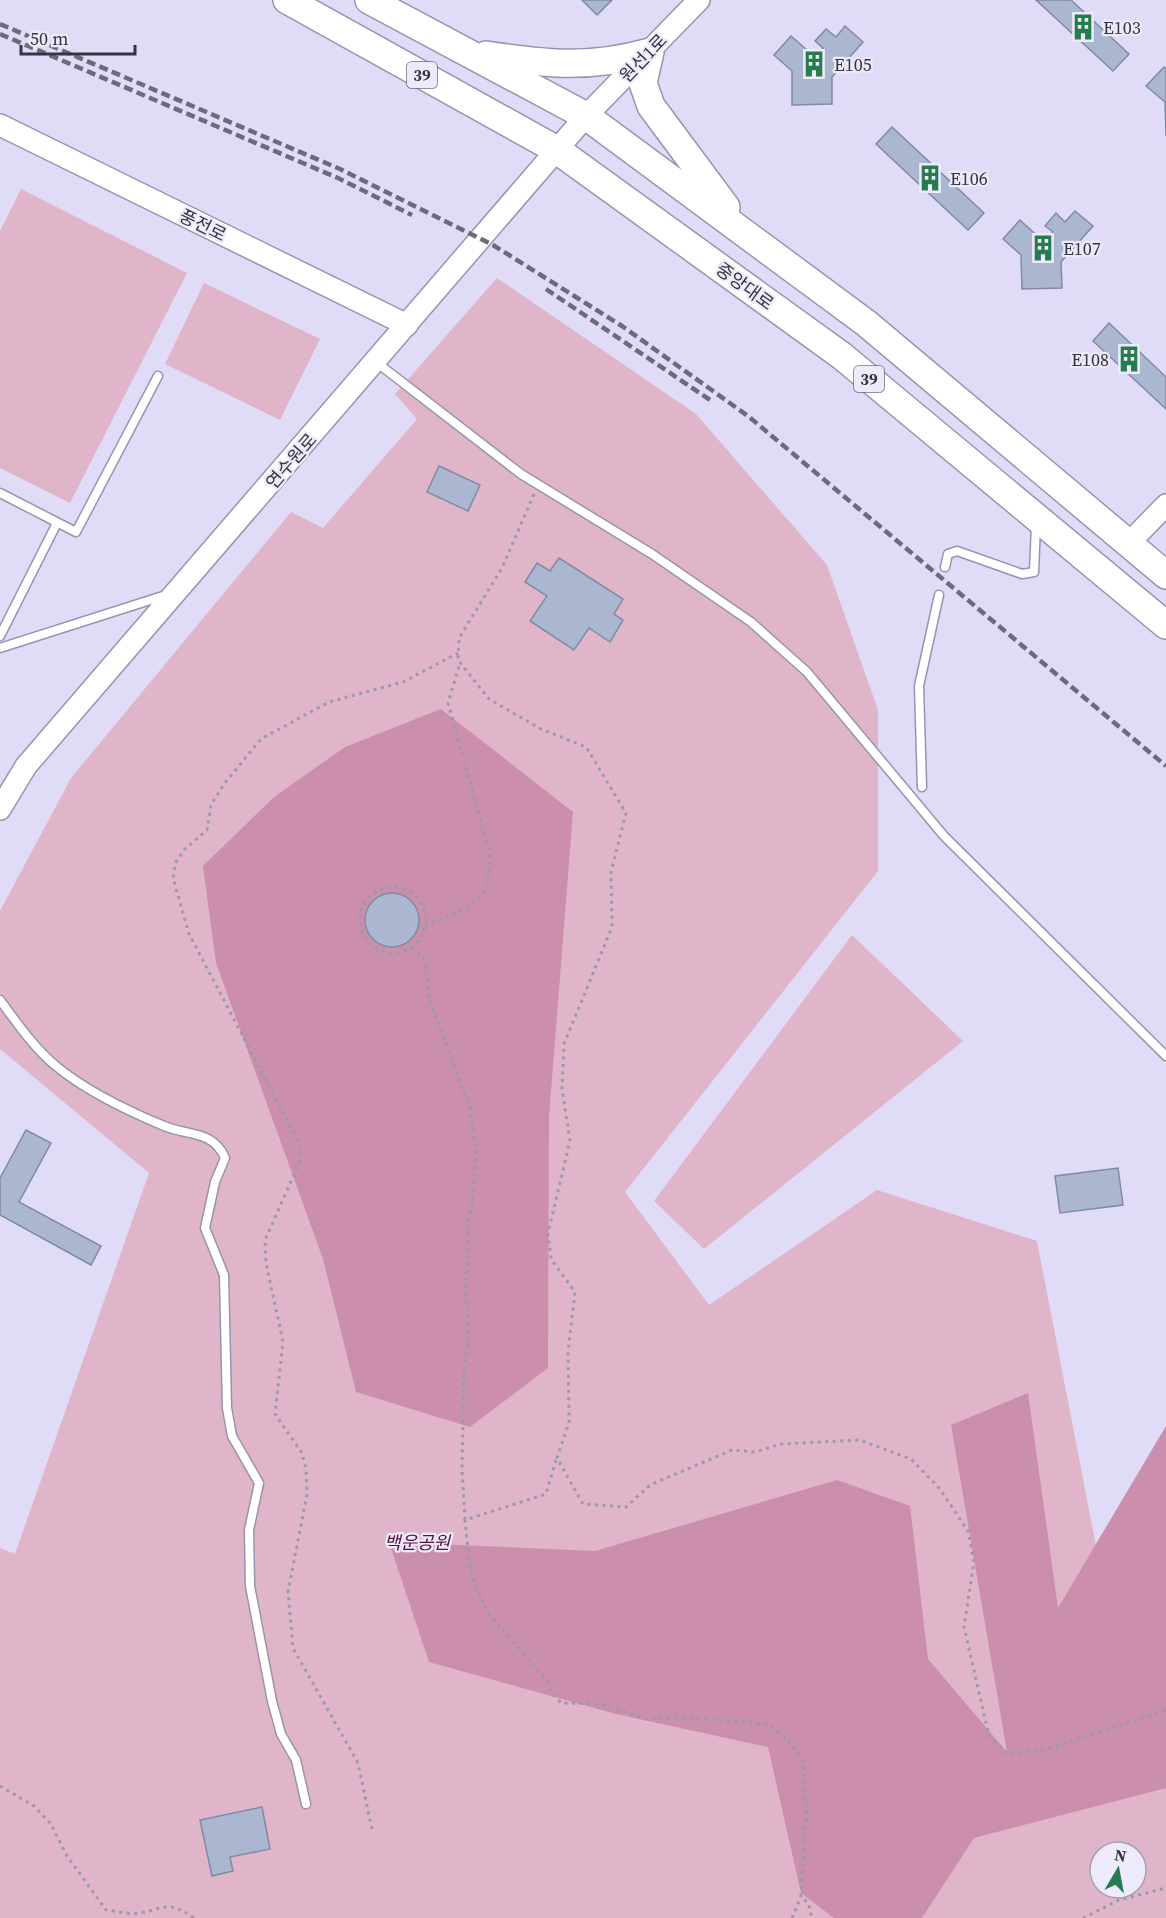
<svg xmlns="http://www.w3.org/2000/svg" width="1166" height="1918" font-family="'Source Serif 4','Noto Sans KR',serif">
	<rect width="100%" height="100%" fill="#e0dbf7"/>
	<g fill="#e0b5c9" fill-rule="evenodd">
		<path d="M21,189L187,273L70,503L0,468V231Z"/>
		<path d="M497,278L696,414L827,565L878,710V871L625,1192L709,1305L877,1190L1037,1241L1096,1546L1166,1528V1918H0V1548L15,1554L149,1173L0,1049V911L71,778L291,512L323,528L417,419L395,394ZM1100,1852H1136V1888H1100Z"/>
		<path d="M204,283L320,339L280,420L165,364Z"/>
		<path d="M852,935L963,1041L704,1249L654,1201Z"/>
	</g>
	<g fill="#cb8eac">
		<path d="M441,709L573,812L549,1117L548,1368L470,1427L356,1392L323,1259L216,963L203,866L274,797L345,747Z"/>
		<path d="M1028,1393L1058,1608L1166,1426V1788L974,1838L922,1918H834L801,1893L768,1747L616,1714L429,1662L389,1542L595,1551L837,1480L910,1506L928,1659L1007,1752L951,1425Z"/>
	</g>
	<g fill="#abb7d0" stroke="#808ba3" stroke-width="1.5">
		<path d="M582,0H612L597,15Z"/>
		<path d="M1036,0H1071L1129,54L1113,71Z"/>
		<path d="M845,26L863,42L832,77V104L792,105V71L774,55L791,36L815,57L823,48L815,41L826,29L836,37Z"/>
		<path d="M1164,67L1166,69V136L1165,102L1146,86Z"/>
		<path d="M892,127L984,213L968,230L876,144Z"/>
		<path d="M1075,211L1093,226L1061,262L1062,288L1022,289L1021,255L1003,239L1020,220L1044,242L1053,232L1045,226L1056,213L1065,222Z"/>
		<path d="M1109,323L1166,377V409L1093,341Z"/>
		<path d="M439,466L480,485L468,511L427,492Z"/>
		<path d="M559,558L623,599L614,614L623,620L610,642L589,628L574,650L530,621L547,596L525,582L537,563L550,571Z"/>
		<circle cx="392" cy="920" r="27"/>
		<path d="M26,1130L51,1143L19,1202L101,1246L91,1265L0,1215V1178Z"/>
		<path d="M1118,1168L1123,1205L1060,1213L1055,1176Z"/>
		<path d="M262,1807L270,1849L230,1857L233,1871L212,1876L200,1820Z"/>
	</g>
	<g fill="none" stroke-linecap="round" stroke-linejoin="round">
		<g stroke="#9894ae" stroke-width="11">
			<g id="service">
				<path d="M376,362L521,474L652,554L751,622L807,672L944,836L1166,1056"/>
				<path d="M0,493L76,532L158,376"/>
				<path d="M945,567L948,554L957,551L1022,574L1034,572L1036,525"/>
				<path d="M0,636L57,523"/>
				<path d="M0,648L166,595"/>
				<path d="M922,787L919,686L939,595"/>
				<path d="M0,1000C17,1023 34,1048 56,1066C86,1091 128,1111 164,1126C188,1136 213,1130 225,1158L215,1182L205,1228L224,1275L227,1408L232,1436L259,1483L249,1530L250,1586L272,1701L281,1734L296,1760L306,1804"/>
			</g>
		</g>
		<g stroke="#9894ae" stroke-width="24">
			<g id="tertiary">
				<path d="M0,125L407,325"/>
				<path d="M1129,543L1166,505"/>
				<path d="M0,809L26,766L586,116L699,0"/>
			</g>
		</g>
		<g stroke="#9894ae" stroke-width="30">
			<g id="primary">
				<path d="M287,0L557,150L842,356L1166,625"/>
				<path d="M369,0L586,116L866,323L1166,575"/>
				<path d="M486,55C547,64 589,69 650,52L643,83L651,106L726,207"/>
			</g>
		</g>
		<g stroke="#9c98ad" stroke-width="3" stroke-dasharray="3 4.5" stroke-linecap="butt">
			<path d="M534,494L502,568L459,638L458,660L489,699L539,728L586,747L626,813L611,872L612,927L564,1044L562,1089L570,1141L548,1233L551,1259L575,1292L568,1352L569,1423L557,1458L583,1504L626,1507L650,1485L732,1450L755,1452L781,1444L860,1440L911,1459L940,1489L968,1531L974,1562L964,1627L989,1736L1006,1753L1041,1751L1166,1710"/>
			<circle cx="393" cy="920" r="33"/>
			<path d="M425,926L466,908L486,890L491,858L448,703L460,663"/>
			<path d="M412,947L425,960L430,1001L470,1109L476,1147L472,1208L468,1220L469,1257L465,1283L469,1339L464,1369L462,1469L465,1520"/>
			<path d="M556,1460L546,1494L465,1520L470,1570L487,1612L547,1681L552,1693L561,1703L602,1704L646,1719L679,1717L757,1723L771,1726L787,1739L803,1761L806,1812L801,1896L808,1903L812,1918"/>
			<path d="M0,1786L34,1806L51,1824L67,1856L106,1910C116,1911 130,1915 140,1913C166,1908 168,1900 194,1918"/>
			<path d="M372,1829L358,1763L293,1648L288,1592L307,1494L306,1469L302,1453L275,1414L283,1342L266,1263L265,1240L299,1163V1143L189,934L173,878L176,862L185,849L207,830L211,805L224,784L261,739L329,702L403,682L458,653"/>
			<path d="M792,1918L801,1896"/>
			<path d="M1083,1918L1119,1900L1166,1888"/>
		</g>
		<use href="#service" stroke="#fff" stroke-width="8"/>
		<use href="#tertiary" stroke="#fff" stroke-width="21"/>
		<use href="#primary" stroke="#fff" stroke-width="27"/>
		<g stroke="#6d6a7b" stroke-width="4.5" stroke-dasharray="9 4.5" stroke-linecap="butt">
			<path d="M0,24L340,169L493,245L622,326L748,416L1166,766"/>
			<path d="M0,34L338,178L412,215"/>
			<path d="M546,289L710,400"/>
		</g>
	</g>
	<defs>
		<g id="building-bare" transform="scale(2.07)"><path d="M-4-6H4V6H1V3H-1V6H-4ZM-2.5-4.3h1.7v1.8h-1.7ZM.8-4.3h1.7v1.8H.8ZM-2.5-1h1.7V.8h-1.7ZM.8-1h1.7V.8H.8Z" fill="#277c4e" stroke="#edeafb" stroke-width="2.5" paint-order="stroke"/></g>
	</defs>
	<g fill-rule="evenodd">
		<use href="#building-bare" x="1083" y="27"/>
		<use href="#building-bare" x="814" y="64"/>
		<use href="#building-bare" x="930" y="178"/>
		<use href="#building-bare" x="1043" y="248"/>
		<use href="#building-bare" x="1129" y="359"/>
	</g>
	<g text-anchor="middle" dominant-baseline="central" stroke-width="4.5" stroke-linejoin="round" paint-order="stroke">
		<g fill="#edeafb" stroke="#6d6b77" stroke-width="1.5">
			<rect x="407" y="62" width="30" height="26" rx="4.5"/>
			<rect x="854" y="366" width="30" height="26" rx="4.5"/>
		</g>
		<g font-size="16" font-weight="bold" fill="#36343f">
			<text x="422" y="75">39</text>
			<text x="869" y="379">39</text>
		</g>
		<g font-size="18" fill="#36343f" stroke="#edeafb" text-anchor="start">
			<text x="1103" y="27">E103</text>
			<text x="834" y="64">E105</text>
			<text x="950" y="178">E106</text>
			<text x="1063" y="248">E107</text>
			<text x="1109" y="359" text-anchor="end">E108</text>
		</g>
		<g font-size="18" fill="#36343f" stroke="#edeafb">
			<text transform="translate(643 58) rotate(-46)">원선1로</text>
			<text transform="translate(203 225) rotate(26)">풍전로</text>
			<text transform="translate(745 286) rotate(36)">중앙대로</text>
			<text transform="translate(291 461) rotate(-49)">연수원로</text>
		</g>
		<g font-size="18" font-style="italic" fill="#580f3b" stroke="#edeafb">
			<text x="417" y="1542">백운공원</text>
		</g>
	</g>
	<g transform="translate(1118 1870) rotate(10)"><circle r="28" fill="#edeafb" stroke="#a4a1b0" stroke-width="1.5"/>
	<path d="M0-4.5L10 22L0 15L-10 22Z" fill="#277c4e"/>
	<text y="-9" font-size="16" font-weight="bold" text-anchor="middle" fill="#36343f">N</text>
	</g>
	<path d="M21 45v9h114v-9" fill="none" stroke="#36343f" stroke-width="3"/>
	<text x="30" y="45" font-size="18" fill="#36343f" stroke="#edeafb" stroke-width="4.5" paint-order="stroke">50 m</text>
</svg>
